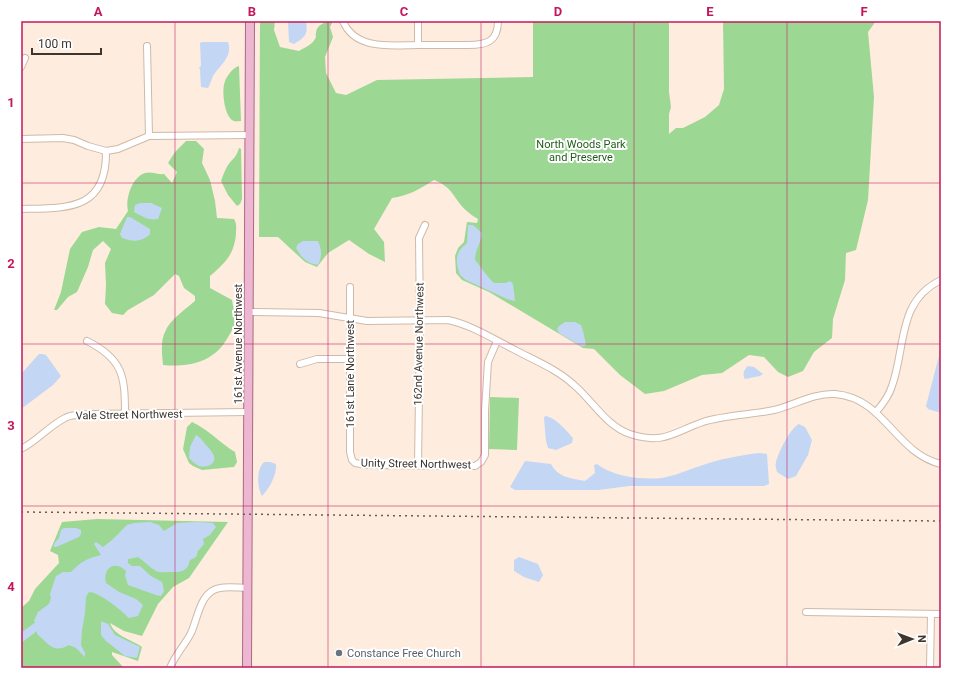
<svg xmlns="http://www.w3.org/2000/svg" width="962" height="689" font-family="Roboto,sans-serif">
	<rect width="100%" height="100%" fill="#feecde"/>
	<g fill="#9cd893">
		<path d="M260,21H275L274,30L280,47L299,51C304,48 313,44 315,39C317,36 315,36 316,33C316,25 326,21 333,21L330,27L333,37L325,57L326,73L336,93L346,95L377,80L533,77V21H669V92L671,107L669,114V134L676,128H683L705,117L719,105L724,89L723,21H876L868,32L874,97L868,200L856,250L846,253L845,280L833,319L832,338L814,352L803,371L788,377L778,372L764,357L749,355L722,373L702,375L664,391L645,394L620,375L594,349L583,348L489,292L462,280L456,273L455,256L458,248L464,242L467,222L477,223L478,219C475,217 471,215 468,212C453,200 455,188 434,180C420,189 408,196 392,198L374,229L384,242L385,262L369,254L349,240L328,253L317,267L305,262L278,237H259Z"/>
		<path d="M239,66L241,121C239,121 236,122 234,121C225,118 222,94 224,85C225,78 232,68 239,66Z"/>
		<path d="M186,141H196L204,149L202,163L210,180L215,201L217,218L234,219C237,224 236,228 236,234C234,255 225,263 210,276V288L232,300L236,323C232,330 228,338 223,345C208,364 185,367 163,365C162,354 160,340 166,330C170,320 187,308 195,301V296L184,288L179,276L175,274L154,295L128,310L123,315L112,313L105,304L106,285L105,263L111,249L103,241L93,250L88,267L77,292L68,297L57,310H54L61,292L70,249L82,232L99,227L116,229L128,211C125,199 132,177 145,173C151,171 158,175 164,174L172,183L177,172L168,163L175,152Z"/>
		<path d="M239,148L241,149L242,199L240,204L237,206L228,195L221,181C223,175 225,170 228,165C233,158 236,158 239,148Z"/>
		<path d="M490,397L519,398L517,450L489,449Z"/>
		<path d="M192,422C208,429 220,443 235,452L237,462L234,467L202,470L193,466L189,463L183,449L187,427Z"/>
		<path d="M97,519L228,522L189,578L173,587L158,604L142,636L124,631L110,623C114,636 133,640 142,647L138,661L112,652V655L124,668H21V608L29,601L35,589L59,563L58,555L50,551L62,522Z"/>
	</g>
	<g fill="#c3d7f4">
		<path d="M288,21H306C308,35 305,37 294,44L289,42Z"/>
		<path d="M202,42H228C233,57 220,65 213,76C211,80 210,85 208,88L201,87L200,70L199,68L201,66L200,43Z"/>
		<path d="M140,203H151L162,208L158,219C148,221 142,216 134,212L135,205Z"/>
		<path d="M127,217H130L150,229V234C142,242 133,242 122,238L120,234Z"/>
		<path d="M468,225H473L482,233C481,243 475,250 475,260C482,268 487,277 494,283H506L510,281L513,284L515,301L507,299L466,280L460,275C455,261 455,252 467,243Z"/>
		<path d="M303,241H318C322,250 322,257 318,265C306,263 302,258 296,248L298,244Z"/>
		<path d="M565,322H575L581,325L583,331L586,345L583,346L579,345L559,333L557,329L559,326Z"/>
		<path d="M941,348V413L928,409L926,406Z"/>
		<path d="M39,354H43L46,355L61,376L53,385L21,409V374Z"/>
		<path d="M748,366L754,367L763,374L760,376L745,379C742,375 744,369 748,366Z"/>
		<path d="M545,416C555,417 566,430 573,438L572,443L556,450L548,448L546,441L544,418Z"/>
		<path d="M799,424L805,427L812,440L808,455L796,476L788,479L777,472C776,468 775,465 776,462C778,453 791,427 799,424Z"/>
		<path d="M196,435C200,437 202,440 205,444C208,447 212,451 214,456C216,465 206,468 199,466C195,464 192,461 189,458L190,447Z"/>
		<path d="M760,453L767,454L769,484L764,486H629L599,490H515L510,487L525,461L551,464C559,478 570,478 585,481L595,473L594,465L597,464C614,477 641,480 662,478C674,476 688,470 700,466C720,459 740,455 760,453Z"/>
		<path d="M264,462H270L276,464C277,475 269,489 262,496C257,487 256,470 264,462Z"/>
		<path d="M150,522L159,525L164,531L177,523L197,522L213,523L216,527L210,535L203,539L204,544L198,551L196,557L190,560C187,573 180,572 168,572C164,572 160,573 156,571C149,567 144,561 138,557L128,559V563L132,566H140L151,576L162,582L164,591L161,596L156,595L128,585L125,575L126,571C116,560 102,567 106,583L119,592L136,599L143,605L138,616L129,618C121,610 99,592 89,592L86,597L85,613L82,630L81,645L85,653V657L76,648L69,645C53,654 49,644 37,634V626L34,621L38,612L49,604L51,598L50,594L56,576L63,572H71C82,561 86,559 101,555L94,544L96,542L103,547L112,540L127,525L134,523Z"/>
		<path d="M64,528H76L81,530V534L79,537L56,547H54V544L59,538L61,530Z"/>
		<path d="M519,557L538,564L543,575L539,582L524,577L514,571V560Z"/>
		<path d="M101,621L108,624L115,635L140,647L137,658L125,656L106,641L101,635Z"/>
	</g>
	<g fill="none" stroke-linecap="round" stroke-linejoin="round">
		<path stroke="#c3d7f4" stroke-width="8" d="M21,638L37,626"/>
		<g stroke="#cfbaa9" stroke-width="8">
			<g id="minor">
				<path d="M343,21C355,51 393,45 418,45C435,45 451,45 468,45C486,45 498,42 498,21"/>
				<path d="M418,45V21"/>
				<path d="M147,46L149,136"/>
				<path d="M21,67L25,58"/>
				<path d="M21,139L63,138L74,140L88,146L106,151"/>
				<path d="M21,209C67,208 107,211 106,151L118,149L149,136L250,135"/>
				<path d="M350,287V452L352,460L355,463L367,465L475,466L481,462L485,455V411L488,362L497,341"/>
				<path d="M249,312L319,313L367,321L448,320C472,325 495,340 517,351C536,361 558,370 574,385C592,400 607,427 630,434C664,445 674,432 703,422C725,415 751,415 774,410C795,405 813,393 835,394C885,398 895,453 941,464"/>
				<path d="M87,341C123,359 125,376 125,414"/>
				<path d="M300,364L317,359H351"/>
				<path d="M876,412C883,404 889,396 892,386C906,347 897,301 941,280"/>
				<path d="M21,449C37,441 49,426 65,418C72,414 82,415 90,414L248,412"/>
				<path d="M418,465L420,325L419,238L425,225"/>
				<path d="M806,612L941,614"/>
				<path d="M170,668C175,655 185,645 191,633C198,618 200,591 220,588C229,586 239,588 248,588"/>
				<path d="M930,668L931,614"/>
			</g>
		</g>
		<g stroke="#a96a84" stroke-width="10">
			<path id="major" d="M247,668L250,21"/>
		</g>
		<use href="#minor" stroke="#fff" stroke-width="6"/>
		<use href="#major" stroke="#eeb7d1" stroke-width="8"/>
		<path stroke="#685d55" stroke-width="1.5" stroke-dasharray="2 4" stroke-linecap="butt" d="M21,512L941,521"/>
	</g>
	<path fill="none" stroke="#c2185b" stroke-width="1" stroke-opacity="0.55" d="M175,21V668M328,21V668M481,21V668M634,21V668M787,21V668M21,183H941M21,344H941M21,506H941"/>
	<circle fill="#6b7280" stroke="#fff" stroke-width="1.5" cx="339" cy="653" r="4"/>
	<g text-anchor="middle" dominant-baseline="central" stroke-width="4" stroke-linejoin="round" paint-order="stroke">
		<g font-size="11" fill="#225c1a" stroke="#fff">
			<text x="581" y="144">North Woods Park<tspan x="581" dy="13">and Preserve</tspan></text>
		</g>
		<g font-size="11" fill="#3d352e" stroke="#fff">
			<text transform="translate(238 344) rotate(-90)">161st Avenue Northwest</text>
			<text transform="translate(419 344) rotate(-89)">162nd Avenue Northwest</text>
			<text transform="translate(350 374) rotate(-90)">161st Lane Northwest</text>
			<text transform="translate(129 415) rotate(-1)">Vale Street Northwest</text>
			<text transform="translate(416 464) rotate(1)">Unity Street Northwest</text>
		</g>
		<g font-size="11" fill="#5b616d" stroke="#fff" text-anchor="start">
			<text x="347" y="653">Constance Free Church</text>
		</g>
	</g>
	<rect width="962" height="689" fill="none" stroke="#ffffff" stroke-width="44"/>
	<g transform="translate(912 639) rotate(89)" stroke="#ffffff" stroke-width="3" paint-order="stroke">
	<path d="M0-3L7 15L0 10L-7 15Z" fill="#3d352e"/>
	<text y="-6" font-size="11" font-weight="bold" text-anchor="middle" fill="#3d352e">N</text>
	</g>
	<path d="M32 48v6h69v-6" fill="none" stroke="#3d352e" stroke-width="2"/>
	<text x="38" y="48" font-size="12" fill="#3d352e" stroke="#ffffff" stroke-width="3" paint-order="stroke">100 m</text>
	<rect x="22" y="22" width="918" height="645" fill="none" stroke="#c2185b" stroke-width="1.5"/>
	<g font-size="13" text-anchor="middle" font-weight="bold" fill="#c2185b">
		<text x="98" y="16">A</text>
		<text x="252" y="16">B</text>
		<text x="404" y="16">C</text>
		<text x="558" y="16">D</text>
		<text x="710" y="16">E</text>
		<text x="864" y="16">F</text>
		<text x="11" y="107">1</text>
		<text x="11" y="268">2</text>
		<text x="11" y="430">3</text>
		<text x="11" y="591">4</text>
	</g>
</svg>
